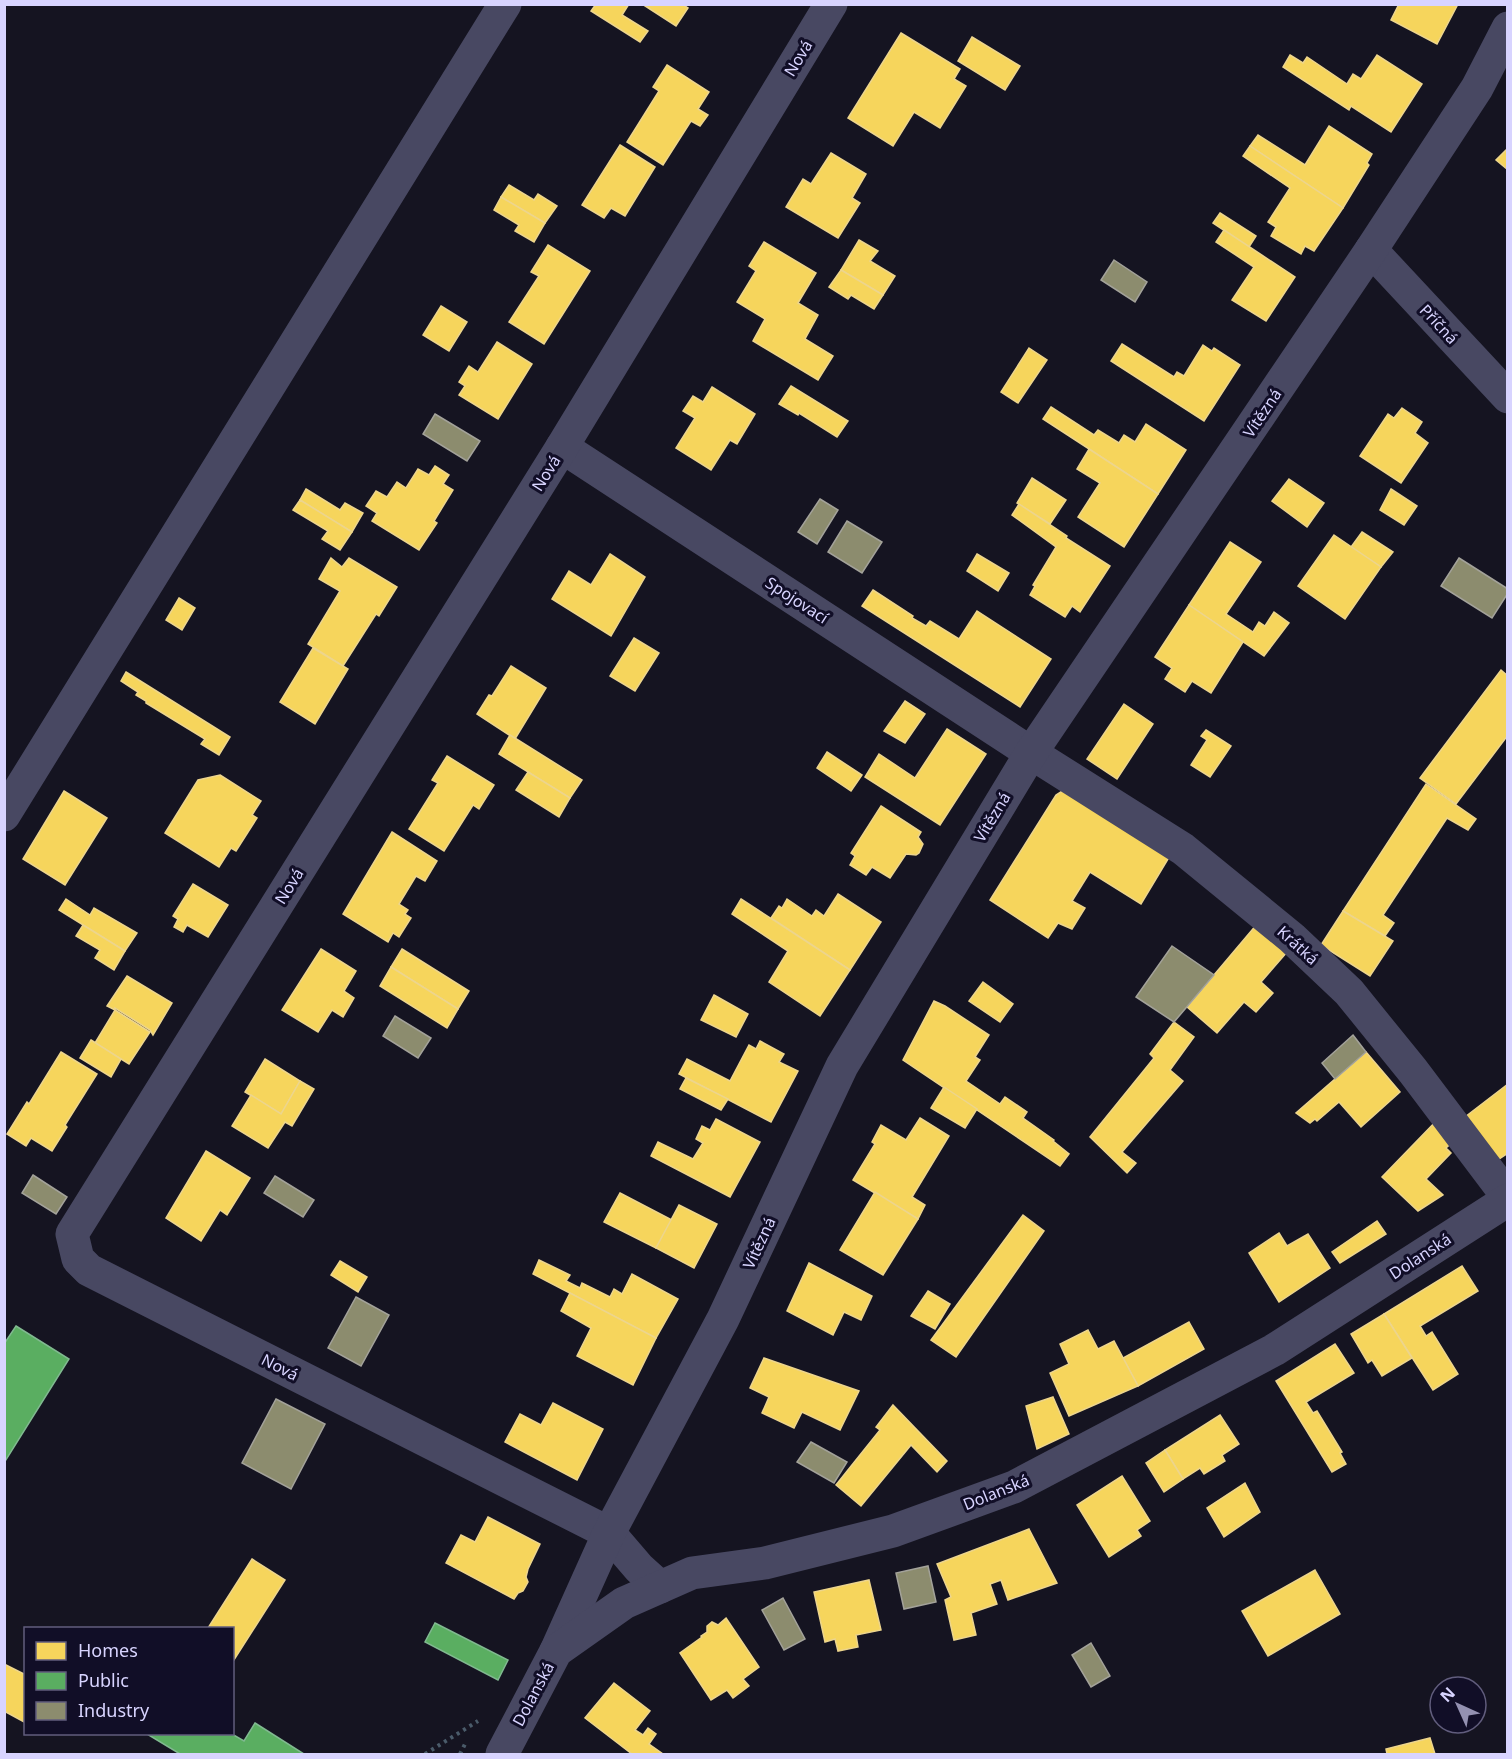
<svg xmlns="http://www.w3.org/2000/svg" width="1512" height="1759" font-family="'Noto Sans',sans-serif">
	<rect width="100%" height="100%" fill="#151421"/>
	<g fill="#f6d55c" stroke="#edd58d" stroke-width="1.5">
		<path d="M596,4H629L622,15L648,31L640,42L591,11Z"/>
		<path d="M642,4H682L688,8L676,26Z"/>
		<path d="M1399,4H1458L1437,44L1391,20Z"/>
		<path d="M901,33L960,69L954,79L966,86L940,128L914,112L893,146L848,118Z"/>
		<path d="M972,37L1020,66L1005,90L958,61Z"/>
		<path d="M1290,55L1303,63L1307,57L1347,84L1353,74L1361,79L1377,55L1422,84L1391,132L1351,106L1349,110L1283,67Z"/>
		<path d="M667,65L709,92L698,109L708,115L700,126L691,121L663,165L627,142L659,91L653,87Z"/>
		<path d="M1329,126L1372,154L1367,163L1369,165L1343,208L1250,146L1258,135L1305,165Z"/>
		<path d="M620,145L655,167L625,216L611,208L604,218L582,205Z"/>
		<path d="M1250,146L1343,208L1314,251L1305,246L1301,254L1271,236L1276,227L1268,222L1290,188L1243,156Z"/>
		<path d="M1508,148V170L1496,160Z"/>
		<path d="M831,153L866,174L852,198L860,203L838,238L786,207L803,179L811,184Z"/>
		<path d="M509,185L534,200L538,194L557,206L545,223L501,197Z"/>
		<path d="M501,197L545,223L534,242L515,231L519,225L494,210Z"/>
		<path d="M1220,213L1256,236L1249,247L1213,223Z"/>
		<path d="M1224,230L1295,277L1266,321L1232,300L1254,267L1216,242Z"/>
		<path d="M859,240L878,251L870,261L895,276L883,295L841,270Z"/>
		<path d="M764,242L816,273L798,303L818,315L805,339L833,356L818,380L753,341L765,319L737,302L756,271L749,266Z"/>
		<path d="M548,245L590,271L544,344L509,322L539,276L531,272Z"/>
		<path d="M841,270L883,295L874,309L851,295L848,299L829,287Z"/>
		<path d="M441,306L467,322L449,351L423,335Z"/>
		<path d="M497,342L532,364L498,419L459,395L465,386L459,382L469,366L478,372Z"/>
		<path d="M1122,344L1174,377L1177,372L1184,376L1203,345L1212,351L1214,348L1240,365L1204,421L1111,361Z"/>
		<path d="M1029,348L1047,360L1018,403L1001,392Z"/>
		<path d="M791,386L848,421L837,437L799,413L798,415L779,404Z"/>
		<path d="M712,387L755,414L737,444L730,440L711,470L676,448L695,418L683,411L693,396L703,402Z"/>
		<path d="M1051,407L1094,435L1098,430L1119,443L1124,435L1135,442L1146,424L1186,450L1158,494L1043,419Z"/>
		<path d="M1402,408L1422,422L1415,433L1428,443L1401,483L1360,456L1388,414L1394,418Z"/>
		<path d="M1089,449L1158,494L1124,547L1078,517L1100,483L1077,469Z"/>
		<path d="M435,466L449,475L443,484L453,490L434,521L437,523L419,550L372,521L377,513L366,506L376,491L387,497L397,482L406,488L418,469L429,475Z"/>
		<path d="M1032,478L1066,500L1050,524L1017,503Z"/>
		<path d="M1289,479L1324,503L1307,527L1272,501Z"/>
		<path d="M306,489L340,510L345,503L363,513L352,532L300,500Z"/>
		<path d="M1391,489L1417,506L1404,525L1380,510Z"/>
		<path d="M300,500L352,532L340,550L322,539L328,531L293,510Z"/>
		<path d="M1019,504L1067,536L1066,538L1110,566L1080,612L1072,606L1065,617L1030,595L1035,586L1033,585L1056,547L1012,515Z"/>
		<path d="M1362,532L1393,552L1381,567L1351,547Z"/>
		<path d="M1334,535L1381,567L1345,619L1298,586Z"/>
		<path d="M1230,542L1261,562L1226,614L1253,632L1259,622L1265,626L1274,612L1289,623L1264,656L1189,605Z"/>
		<path d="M610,554L645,577L611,636L552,599L569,571L591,585Z"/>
		<path d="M977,554L1009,573L998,591L967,571Z"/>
		<path d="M331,558L342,567L349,558L397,587L379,616L376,614L343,666L308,644L340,591L319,579Z"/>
		<path d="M873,590L913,616L912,618L926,626L930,621L959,639L977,611L1051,659L1020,707L862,606Z"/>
		<path d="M179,598L195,608L182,630L166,620Z"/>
		<path d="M1189,605L1243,642L1211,693L1192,681L1185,692L1165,679L1172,668L1155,657Z"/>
		<path d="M634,638L659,653L635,691L610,676Z"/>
		<path d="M313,648L348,669L315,724L280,702Z"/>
		<path d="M511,666L546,688L515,739L477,714L489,695L492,696Z"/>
		<path d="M1501,670L1508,676V735L1456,804L1420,778Z"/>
		<path d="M126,672L230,737L219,755L201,744L205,739L146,703V701L136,695L138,692L121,681Z"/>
		<path d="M905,701L925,714L905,743L884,731Z"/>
		<path d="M1124,704L1153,724L1117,779L1087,759Z"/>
		<path d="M947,729L986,754L940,825L865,777L879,754L915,778Z"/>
		<path d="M1206,730L1231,746L1210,777L1191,765L1207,740L1201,736Z"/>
		<path d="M510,735L582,780L570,798L499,754Z"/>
		<path d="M827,752L862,775L851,791L817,768Z"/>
		<path d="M447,756L494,785L479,809L473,805L444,851L409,829L438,783L432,780Z"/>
		<path d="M528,772L570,798L559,817L516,790Z"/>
		<path d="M220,775L261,801L252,815L257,818L236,851L231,848L219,867L165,833L198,780Z"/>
		<path d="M1426,784L1476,819L1468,830L1447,818L1383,915L1394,923L1385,936L1343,911Z"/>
		<path d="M1064,790L1171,854L1141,904L1090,872L1072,901L1085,908L1072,929L1058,923L1048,938L990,900L1056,795Z"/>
		<path d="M64,791L107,818L65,885L23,859Z"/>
		<path d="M881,806L921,832L918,837L923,844L919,853L916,855L906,854L890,878L872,867L866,875L850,865L855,856L851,853Z"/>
		<path d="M392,832L437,861L425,881L416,876L399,904L408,910L405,914L411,918L399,937L393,933L388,942L343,914Z"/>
		<path d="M193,884L228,905L208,937L187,925L183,932L174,927L178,919L173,916Z"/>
		<path d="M838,894L881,922L850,970L771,918L779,906L782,908L787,899L812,916L816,910L824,916Z"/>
		<path d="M66,899L90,915L94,908L137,933L125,951L59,910Z"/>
		<path d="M741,899L850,970L820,1016L769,982L788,951L732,914Z"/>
		<path d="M1343,911L1393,941L1370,976L1321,945Z"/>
		<path d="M1257,924L1287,952L1261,982L1273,993L1256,1012L1244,1002L1217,1033L1187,1007Z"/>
		<path d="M83,925L125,951L114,970L95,958L100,950L76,936Z"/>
		<path d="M321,949L356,971L344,991L354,998L343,1017L332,1010L318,1032L282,1010Z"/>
		<path d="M402,949L469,991L458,1009L391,967Z"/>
		<path d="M391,967L458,1009L447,1028L380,986Z"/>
		<path d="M127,976L172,1003L153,1035L150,1030L115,1008V1010L107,1006Z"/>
		<path d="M983,982L1013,1004L1000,1022L969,1001Z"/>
		<path d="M714,995L748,1014L736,1037L701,1020Z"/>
		<path d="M934,1001L945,1006L989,1035L975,1057L980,1060L966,1081L1000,1104L1005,1097L1027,1112L1023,1118L1054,1140L1053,1141L1069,1154L1060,1166L903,1060Z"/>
		<path d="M115,1010L150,1032L129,1064L95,1043Z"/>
		<path d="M1174,1022L1194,1037L1170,1070L1183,1081L1122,1152L1136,1163L1127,1173L1090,1137L1154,1058L1150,1054Z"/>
		<path d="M91,1040L121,1059L111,1077L80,1058Z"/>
		<path d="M760,1041L784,1054L779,1062L798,1071L771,1122L679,1074L687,1059L730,1081L749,1045L756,1049Z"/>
		<path d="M61,1052L97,1074L65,1125L67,1127L52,1151L31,1138L26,1146L7,1134L27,1102L29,1104Z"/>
		<path d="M1366,1052L1400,1092L1361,1127L1339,1102L1317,1121L1315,1119L1310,1123L1296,1113Z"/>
		<path d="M265,1059L300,1081L281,1114L245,1092Z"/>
		<path d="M686,1078L728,1099L721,1110L680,1089Z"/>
		<path d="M300,1081L314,1089L292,1126L285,1122L268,1148L232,1126L251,1095L281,1114Z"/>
		<path d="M1508,1084V1153L1496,1161L1461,1120Z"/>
		<path d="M944,1087L977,1109L965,1128L931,1108Z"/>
		<path d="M1440,1117L1458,1137L1446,1148L1451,1153L1426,1179L1443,1195L1418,1211L1382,1177Z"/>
		<path d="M920,1118L949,1136L912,1197L925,1205L918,1219L853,1180L875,1144L872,1142L881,1125L906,1140Z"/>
		<path d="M716,1119L760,1142L730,1197L651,1156L658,1142L693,1159L703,1143L696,1139L702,1126L710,1130Z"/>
		<path d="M206,1151L250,1178L227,1215L220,1210L201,1241L166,1218Z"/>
		<path d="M875,1192L918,1219L883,1275L840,1250Z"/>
		<path d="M620,1193L672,1220L656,1248L604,1222Z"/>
		<path d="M679,1205L717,1224L694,1268L656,1248Z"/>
		<path d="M1023,1215L1044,1231L956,1357L931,1340Z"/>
		<path d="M1377,1221L1386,1234L1340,1263L1332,1252Z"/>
		<path d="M1279,1233L1287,1246L1308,1234L1330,1268L1279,1302L1249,1253Z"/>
		<path d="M539,1260L570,1275L566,1281L580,1288L582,1283L610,1297L614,1289L622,1294L632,1274L678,1299L656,1338L533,1274Z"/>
		<path d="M340,1261L367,1277L358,1292L331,1275Z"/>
		<path d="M809,1263L872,1296L861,1320L844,1312L833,1335L787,1311Z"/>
		<path d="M1462,1266L1478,1291L1420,1326L1426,1336L1432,1332L1458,1374L1433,1390L1384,1314Z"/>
		<path d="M928,1291L950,1304L935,1329L911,1316Z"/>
		<path d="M570,1293L656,1338L633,1385L577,1356L591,1328L561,1311Z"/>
		<path d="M1384,1314L1412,1358L1382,1376L1372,1360L1368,1363L1351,1334Z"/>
		<path d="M1189,1322L1204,1349L1138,1386L1123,1358Z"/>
		<path d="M1088,1330L1098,1349L1114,1341L1138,1386L1069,1416L1050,1373L1069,1364L1060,1344Z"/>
		<path d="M1335,1344L1354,1373L1306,1402L1313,1413L1317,1411L1342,1452L1340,1453L1346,1464L1332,1472L1276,1381Z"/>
		<path d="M764,1358L859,1391L840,1430L802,1412L794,1428L762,1413L769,1397L750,1388Z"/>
		<path d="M1053,1397L1069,1434L1037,1449L1026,1406Z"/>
		<path d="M553,1403L603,1429L577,1480L505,1442L520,1414L541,1425Z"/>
		<path d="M893,1405L947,1461L937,1472L911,1445L861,1506L836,1485L880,1430L876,1427Z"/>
		<path d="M1220,1415L1239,1444L1222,1455L1225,1461L1204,1474L1200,1468L1183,1479L1165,1450Z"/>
		<path d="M1165,1450L1183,1479L1164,1492L1146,1463Z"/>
		<path d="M1122,1476L1150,1521L1137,1530L1141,1536L1109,1557L1077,1505Z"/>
		<path d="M1245,1483L1260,1512L1224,1537L1207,1508Z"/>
		<path d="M488,1517L540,1544L528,1569L526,1577L528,1582L523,1591L518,1593L514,1599L446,1563L461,1535L475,1542Z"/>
		<path d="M1029,1529L1057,1583L1008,1600L1001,1580L990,1584L997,1604L971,1613L976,1635L954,1640L945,1600L951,1597L937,1564Z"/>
		<path d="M252,1559L285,1580L232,1663V1628H208Z"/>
		<path d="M1315,1570L1340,1614L1268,1656L1242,1611Z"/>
		<path d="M869,1580L881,1630L856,1635L858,1647L838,1651L835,1639L825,1642L814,1592Z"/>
		<path d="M726,1618L759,1667L743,1679L749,1686L733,1698L727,1690L711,1700L680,1653L702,1637L701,1636L707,1632V1626L712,1622L718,1625Z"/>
		<path d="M4,1664L26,1675V1723L4,1711Z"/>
		<path d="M614,1683L650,1711L635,1730L643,1735L648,1728L656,1734L649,1744L663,1754H632L585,1718Z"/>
		<path d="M1430,1738L1435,1754H1387L1386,1749Z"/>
	</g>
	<g fill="#5aae61" stroke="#80b990" stroke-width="1.5">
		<path d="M16,1326L69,1359L4,1463V1344Z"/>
		<path d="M435,1623L508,1660L498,1680L425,1642Z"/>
		<path d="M255,1723L304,1754H180L147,1734H232L244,1741Z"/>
	</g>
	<g fill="#8c8c6e" stroke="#a3a29a" stroke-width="1.5">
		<path d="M1114,260L1147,282L1135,302L1101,280Z"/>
		<path d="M435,414L480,441L467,461L423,434Z"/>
		<path d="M820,499L838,510L817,544L798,532Z"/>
		<path d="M847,521L882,542L862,573L828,552Z"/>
		<path d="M1459,558L1508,589V593L1492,618L1441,586Z"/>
		<path d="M1172,946L1214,975L1174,1022L1136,997Z"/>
		<path d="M395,1016L431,1038L418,1058L383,1036Z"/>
		<path d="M1353,1035L1366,1052L1335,1079L1322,1063Z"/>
		<path d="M33,1175L67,1197L56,1214L22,1193Z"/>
		<path d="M275,1176L314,1200L303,1217L264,1193Z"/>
		<path d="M356,1297L389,1315L361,1366L328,1348Z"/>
		<path d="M276,1399L325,1424L291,1489L242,1463Z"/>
		<path d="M811,1442L847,1462L834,1483L797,1462Z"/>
		<path d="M928,1566L936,1602L904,1609L896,1573Z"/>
		<path d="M783,1598L805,1639L784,1650L762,1610Z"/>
		<path d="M1091,1643L1110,1676L1091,1687L1072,1655Z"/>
	</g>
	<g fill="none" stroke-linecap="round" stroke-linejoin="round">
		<g stroke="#4a5b6a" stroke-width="4" stroke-dasharray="3 4.5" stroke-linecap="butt">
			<path d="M425,1754L478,1721"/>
			<path d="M460,1754L465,1744"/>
		</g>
		<g stroke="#484862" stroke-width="33">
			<path d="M1371,250L1508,397"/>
			<path d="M562,447L1031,753L1183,849L1292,938L1349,992L1413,1071L1508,1197"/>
			<path d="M4,815L505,4"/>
			<path d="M660,1587L639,1568L609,1533L89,1270L78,1259L72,1234L562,447L831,4"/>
			<path d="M556,1651L609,1533L723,1319L842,1066L1031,753L1371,250L1477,88L1508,28"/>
			<path d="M502,1754L556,1651L624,1603L692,1573L765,1563L893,1531L1014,1487L1274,1350L1508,1200"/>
		</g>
	</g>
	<g text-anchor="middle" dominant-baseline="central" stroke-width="6" stroke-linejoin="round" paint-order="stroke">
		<g font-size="16" fill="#d8d4ff" stroke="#110e27">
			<text transform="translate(798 58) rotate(-59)">Nová</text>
			<text transform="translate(1439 324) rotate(47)">Příčná</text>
			<text transform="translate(1262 413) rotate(-56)">Vítězná</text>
			<text transform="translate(546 473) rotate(-58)">Nová</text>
			<text transform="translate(797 600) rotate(33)">Spojovací</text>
			<text transform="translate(992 817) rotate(-59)">Vítězná</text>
			<text transform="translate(289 886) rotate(-58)">Nová</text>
			<text transform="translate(1298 945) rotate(42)">Krátká</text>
			<text transform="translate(759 1243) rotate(-65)">Vítězná</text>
			<text transform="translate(1420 1256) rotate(-33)">Dolanská</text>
			<text transform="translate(280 1367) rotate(27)">Nová</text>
			<text transform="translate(996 1492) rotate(-22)">Dolanská</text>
			<text transform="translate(533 1694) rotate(-62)">Dolanská</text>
		</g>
	</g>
	<rect width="1512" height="1759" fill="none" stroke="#d8d4ff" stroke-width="12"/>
	<rect x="24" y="1627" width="210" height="108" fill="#110e27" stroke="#615d7d" stroke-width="1.5"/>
	<rect x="36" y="1642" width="30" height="18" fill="#f6d55c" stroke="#615d7d" stroke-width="1.5"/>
	<text x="78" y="1657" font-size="18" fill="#d8d4ff">Homes</text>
	<rect x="36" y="1672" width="30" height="18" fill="#5aae61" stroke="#615d7d" stroke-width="1.5"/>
	<text x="78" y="1687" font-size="18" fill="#d8d4ff">Public</text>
	<rect x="36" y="1702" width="30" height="18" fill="#8c8c6e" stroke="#615d7d" stroke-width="1.5"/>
	<text x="78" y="1717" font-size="18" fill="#d8d4ff">Industry</text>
	<g transform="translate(1458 1705) rotate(315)"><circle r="28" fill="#110e27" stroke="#615d7d" stroke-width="1.5"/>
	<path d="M0-4.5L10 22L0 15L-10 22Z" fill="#9491b1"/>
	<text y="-9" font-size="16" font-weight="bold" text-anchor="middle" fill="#d8d4ff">N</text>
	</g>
</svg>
